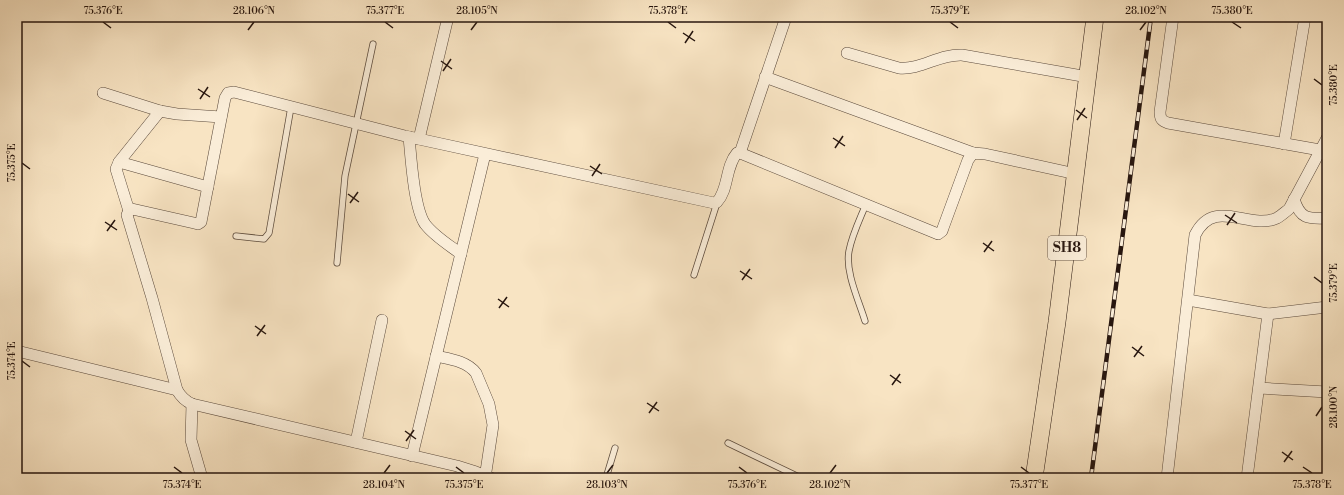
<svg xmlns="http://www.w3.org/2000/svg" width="1344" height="495" font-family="'Libre Bodoni',serif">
	<rect width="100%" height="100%" fill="#f8e4c3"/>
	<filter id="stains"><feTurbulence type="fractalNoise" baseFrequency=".005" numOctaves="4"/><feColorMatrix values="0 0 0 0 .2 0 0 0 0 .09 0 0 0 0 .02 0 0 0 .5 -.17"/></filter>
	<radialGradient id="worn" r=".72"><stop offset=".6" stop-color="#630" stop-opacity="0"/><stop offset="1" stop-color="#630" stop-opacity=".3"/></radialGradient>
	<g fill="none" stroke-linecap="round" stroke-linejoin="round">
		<g stroke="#5b4a3c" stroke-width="7">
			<g id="service">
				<path d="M236,236L264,239L269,233L291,107"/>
				<path d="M337,263L345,176L373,44"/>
				<path d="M694,275L717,203"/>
				<path d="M865,321C859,301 845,272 849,251C852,235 860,219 866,204"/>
				<path d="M728,443L801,478"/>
				<path d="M606,478L615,448"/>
			</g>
		</g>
		<g stroke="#5b4a3c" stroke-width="12">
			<g id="minor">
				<path d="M1173,17L1160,112C1160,119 1162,121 1168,123L1320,150"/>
				<path d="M847,53L899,68C921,70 939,54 962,55L1088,77"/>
				<path d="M765,77L973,153"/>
				<path d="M103,93L160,111L177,114L221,117"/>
				<path d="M409,137C411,158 414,208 425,224C434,236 449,245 461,254"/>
				<path d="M419,139L448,17"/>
				<path d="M1284,144L1305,17"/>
				<path d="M740,153L786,17"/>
				<path d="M119,162L208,187"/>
				<path d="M1294,199C1300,219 1308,219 1327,218"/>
				<path d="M129,211L116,169L119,162L160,111"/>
				<path d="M1188,300L1268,314L1327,307"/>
				<path d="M17,351L177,390"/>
				<path d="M436,356C450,359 467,361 476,373L489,404L493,425L485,478"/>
				<path d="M1259,388L1327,392"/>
				<path d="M192,404L191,440L202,478"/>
				<path d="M356,442L382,320"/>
				<path d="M412,456L485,154"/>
				<path d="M491,478L476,472L457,466L192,404C185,401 181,397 177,390L152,298L127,215L129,211L132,209L194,223L198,224L201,222L225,98L228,93L234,92L405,136L714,203L717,202C729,189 725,167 737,153H740L938,234L942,231L943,228L968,160L973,153L985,154L1076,174"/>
				<path d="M1167,478L1195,235C1214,196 1249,231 1277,218C1281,216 1285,212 1289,209L1327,138"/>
				<path d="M1247,478L1268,314"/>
			</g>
		</g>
		<g stroke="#27160f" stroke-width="18">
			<path id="primary" d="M1034,478L1057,322L1095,17"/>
		</g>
		<use href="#service" stroke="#faedd8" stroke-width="5.5"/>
		<use href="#minor" stroke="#faedd8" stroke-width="11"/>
		<use href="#primary" stroke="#f8e4c3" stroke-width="17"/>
		<g stroke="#27160f" stroke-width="4.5">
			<path id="rail" d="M1091,478L1151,17"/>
		</g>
		<use href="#rail" stroke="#faedd8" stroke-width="3" stroke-dasharray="9" stroke-linecap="butt"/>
	</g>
	<path fill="none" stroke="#27160f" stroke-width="1.5" d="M103,22L111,28M385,22L393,28M668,22L676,28M950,22L958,28M1232,22L1241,28M248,30L254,22M471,30L477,22M1140,30L1146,22M683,33L695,41M685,43L693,31M441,61L452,69M443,71L451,59M1314,79L1322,85M198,89L210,97M200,99L208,87M1076,110L1087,118M1077,120L1085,108M833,138L845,146M835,148L843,136M22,163L30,169M590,166L602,174M592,176L600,164M348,194L359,202M350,203L358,192M1225,215L1237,223M105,222L117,230M1227,225L1235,213M107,231L115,220M983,243L994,251M984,252L992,241M740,271L752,279M1314,277L1322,283M742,280L750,269M498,299L509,307M499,308L507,297M255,326L266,334M257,336L265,325M1132,347L1144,356M1134,357L1142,346M22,361L30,367M890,375L901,383M892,385L900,374M647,403L659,411M649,413L657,402M1316,416L1322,407M405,431L416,439M406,441L414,430M1282,452L1293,460M1284,462L1292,451M174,467L182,473M456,467L464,473M739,467L747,473M1021,467L1029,473M1303,467L1312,473M384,473L390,465M607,473L613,465M830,473L836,465"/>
	<g text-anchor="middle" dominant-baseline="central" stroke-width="3" stroke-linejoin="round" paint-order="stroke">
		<rect fill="#faedd8" stroke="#66564b" stroke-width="1" x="1048" y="236" width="38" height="24" rx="3"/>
		<g font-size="14" font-weight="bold" fill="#27160f">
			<text x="1067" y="248">SH8</text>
		</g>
	</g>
	<rect width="1344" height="495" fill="none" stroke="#f8e4c3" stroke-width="44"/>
	<rect x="22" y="22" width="1300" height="451" fill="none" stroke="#27160f" stroke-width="1.5"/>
	<g font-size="10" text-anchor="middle" fill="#27160f">
		<text x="103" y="14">75.376°E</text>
		<text x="254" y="14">28.106°N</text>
		<text x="385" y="14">75.377°E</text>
		<text x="477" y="14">28.105°N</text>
		<text x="668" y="14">75.378°E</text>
		<text x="950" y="14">75.379°E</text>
		<text x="1146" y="14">28.102°N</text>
		<text x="1232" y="14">75.380°E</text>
		<text transform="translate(1333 85) rotate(-90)" y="4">75.380°E</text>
		<text transform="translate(11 163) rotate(-90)" y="4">75.375°E</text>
		<text transform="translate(1333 283) rotate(-90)" y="4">75.379°E</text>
		<text transform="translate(11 361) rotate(-90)" y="4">75.374°E</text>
		<text transform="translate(1333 407) rotate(-90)" y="4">28.100°N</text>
		<text x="182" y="488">75.374°E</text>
		<text x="384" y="488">28.104°N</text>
		<text x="464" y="488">75.375°E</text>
		<text x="607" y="488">28.103°N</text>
		<text x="747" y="488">75.376°E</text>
		<text x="830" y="488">28.102°N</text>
		<text x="1029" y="488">75.377°E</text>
		<text x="1312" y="488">75.378°E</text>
	</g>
	<rect width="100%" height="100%" filter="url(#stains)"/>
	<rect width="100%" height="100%" fill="url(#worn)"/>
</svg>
